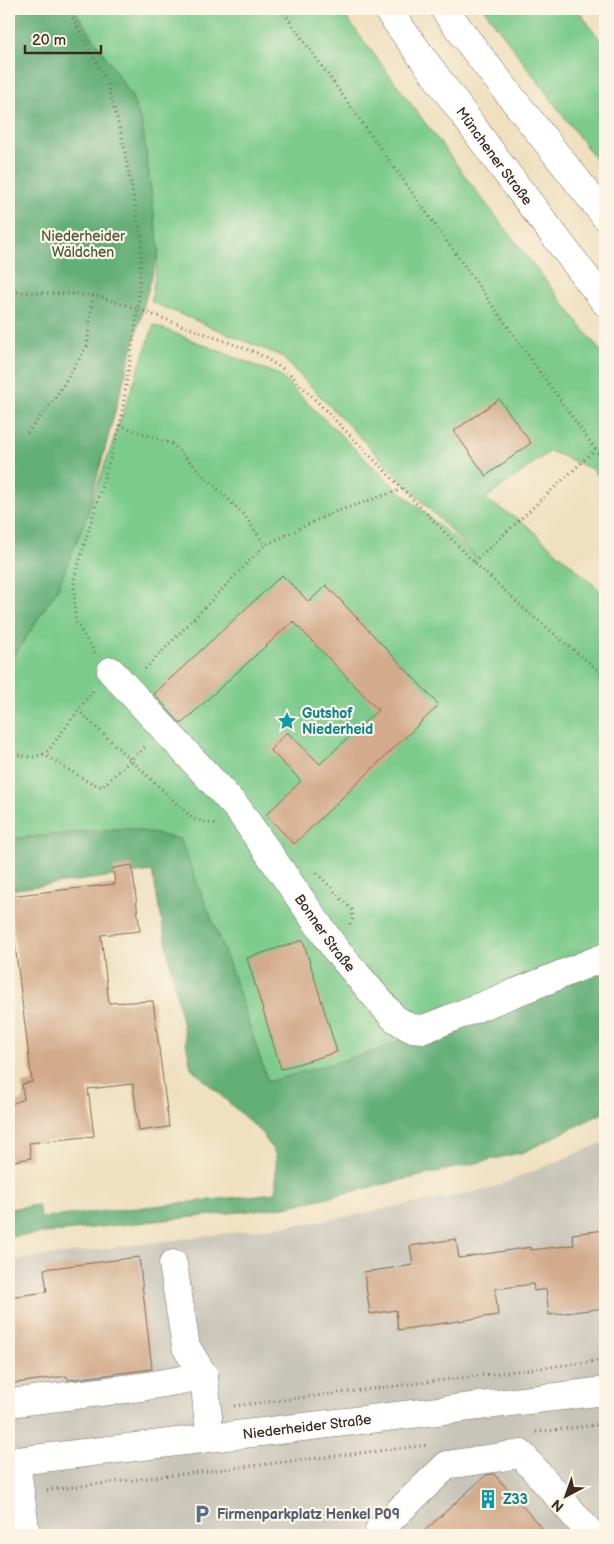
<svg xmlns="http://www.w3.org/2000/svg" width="614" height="1544" font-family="'Balsamiq Sans',sans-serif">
	<rect width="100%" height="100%" fill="#fcf5e5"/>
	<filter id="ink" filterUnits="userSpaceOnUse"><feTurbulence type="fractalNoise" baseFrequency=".02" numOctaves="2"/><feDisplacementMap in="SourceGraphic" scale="10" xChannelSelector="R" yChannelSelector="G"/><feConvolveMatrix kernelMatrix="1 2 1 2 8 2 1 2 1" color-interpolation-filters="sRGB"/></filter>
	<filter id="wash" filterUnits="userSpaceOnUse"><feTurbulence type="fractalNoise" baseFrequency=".0096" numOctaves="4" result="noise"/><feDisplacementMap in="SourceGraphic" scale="20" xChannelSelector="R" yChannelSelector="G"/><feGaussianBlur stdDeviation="1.12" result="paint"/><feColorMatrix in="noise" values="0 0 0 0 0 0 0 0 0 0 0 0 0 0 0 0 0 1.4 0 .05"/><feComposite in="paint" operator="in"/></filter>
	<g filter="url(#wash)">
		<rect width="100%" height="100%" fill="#efe0c0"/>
		<path fill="#c7c4b8" d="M605,1142V1535H9V1261L323,1221L490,1189Z"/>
		<g fill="#7bcb8c" stroke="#5b7a55">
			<path d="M74,9H340L477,192L605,357V483L592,469L550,451L485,499L525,524L605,595V961L375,1051L268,1083L227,958L126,828L9,839V500L87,515L154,325L279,375L387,480L479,560L281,356L151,302L159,250L142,124L131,95Z"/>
			<path d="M484,9H577L605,46V172Z"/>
		</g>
		<g fill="#64af78" stroke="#506c4b">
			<path d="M9,9H74L131,95L142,124L159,250L87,515L58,588L9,664Z"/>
			<path d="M126,828L180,839L227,958L268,1082L375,1051L605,961V1112L524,1152L285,1207L9,1237V1209L38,1205L41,1218L276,1193V1155L261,1132L191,1068L152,871L9,890V839Z"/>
		</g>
		<g id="blocks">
			<g fill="#d3ab8c">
				<path d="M499,399L531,443L486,476L454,431Z"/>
				<path d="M282,575L309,602L326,585L439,705L294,844L266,815L301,781L270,750L287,732L320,764L378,710L293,621L181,724L154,694Z"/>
				<path d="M132,865L140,931L101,935L109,1003L153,1001L169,1127L139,1131L133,1084L88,1089L94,1136L29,1143L31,1158L9,1162V1105L24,1099L22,1084L32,1082L9,896L115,884L113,868Z"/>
				<path d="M303,940L337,1052L281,1069L247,958Z"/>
				<path d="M605,1230V1308L549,1315L546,1289L534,1291L533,1284L495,1289L498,1315L398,1330L396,1310L370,1314L364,1272L413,1265L410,1246L456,1239L459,1258L531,1247V1250L574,1245L572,1234Z"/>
				<path d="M139,1257L152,1369L68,1380L67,1376L9,1384V1297L47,1292L44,1269Z"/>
				<path d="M494,1474L548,1535H420L486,1475Z"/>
			</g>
		</g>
	</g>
	<g filter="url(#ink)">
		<use href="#blocks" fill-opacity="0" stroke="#7a6a57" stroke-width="1"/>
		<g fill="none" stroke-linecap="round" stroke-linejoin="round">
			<g stroke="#7a6a57" stroke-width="29">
				<g id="minor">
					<path id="s1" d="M111,671L238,809L336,950L394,1018L410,1028L424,1029L605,957"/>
					<path d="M173,1264L186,1347L204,1376L210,1437"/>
					<path d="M9,1403L141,1387L204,1376"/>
					<path d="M16,1461L26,1535"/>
					<path id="s2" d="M9,1462L605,1391"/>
					<path d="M383,1535L379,1530L447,1465L521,1454L592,1535"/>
				</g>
			</g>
			<g stroke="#7a6a57" stroke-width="29">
				<g id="highway">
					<path id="s3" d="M387,9L502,167L605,302"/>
					<path d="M444,9L483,61L605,216"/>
				</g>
			</g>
			<g stroke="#7a6a57" stroke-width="3" stroke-dasharray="1 4" stroke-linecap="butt">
				<path d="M68,9L106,80L122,137L142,241L138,309L257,353L288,372L474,562L523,608L605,676"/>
				<path d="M281,9L605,463"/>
				<path d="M9,298L18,292L93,295L138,309L120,425L172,444L244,515L265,545"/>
				<path d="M27,433L54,400L87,346L93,295"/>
				<path d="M474,562L595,450"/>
				<path d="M95,653L75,621L74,579L120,425"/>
				<path d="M145,669L265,545L332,513L403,489"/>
				<path d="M78,710L193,819L216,825"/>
				<path d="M9,751C23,757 33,760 47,752L93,691"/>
				<path d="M43,754L87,781L102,787L146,746"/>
				<path d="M317,873L352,910L353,918L349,925"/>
				<path d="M234,1406L605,1360"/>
				<path d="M536,1432L605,1424"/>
				<path d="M47,1490L428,1445"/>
			</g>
			<use href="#minor" stroke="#fff" stroke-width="28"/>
			<use href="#highway" stroke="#fff" stroke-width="28"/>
		</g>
	</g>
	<defs>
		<g id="sight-bare" transform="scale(1.5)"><path d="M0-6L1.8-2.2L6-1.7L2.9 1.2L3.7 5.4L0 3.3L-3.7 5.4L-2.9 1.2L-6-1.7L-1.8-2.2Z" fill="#0f9aa8" stroke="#fcf5e5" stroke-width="2.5" paint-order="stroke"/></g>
		<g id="building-bare" transform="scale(1.5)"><path d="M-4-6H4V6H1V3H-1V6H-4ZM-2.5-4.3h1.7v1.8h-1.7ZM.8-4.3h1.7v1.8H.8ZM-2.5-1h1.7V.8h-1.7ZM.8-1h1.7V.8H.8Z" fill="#0f9aa8" stroke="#fcf5e5" stroke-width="2.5" paint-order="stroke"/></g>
		<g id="parking-bare" transform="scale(1.5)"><path d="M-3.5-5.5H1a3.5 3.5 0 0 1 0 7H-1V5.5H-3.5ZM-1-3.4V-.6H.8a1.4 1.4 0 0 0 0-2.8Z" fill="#5c6f8a" stroke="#fcf5e5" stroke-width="2.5" paint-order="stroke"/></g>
	</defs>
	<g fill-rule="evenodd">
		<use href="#sight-bare" x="287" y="721"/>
		<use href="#building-bare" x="488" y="1499"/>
		<use href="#parking-bare" x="202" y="1514"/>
	</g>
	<g text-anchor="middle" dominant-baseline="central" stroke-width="4.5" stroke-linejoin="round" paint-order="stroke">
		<g font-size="14" fill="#3b2a1e" stroke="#fcf5e5">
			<text stroke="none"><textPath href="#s3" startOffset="182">Münchener Straße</textPath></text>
			<text stroke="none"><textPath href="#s1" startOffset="339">Bonner Straße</textPath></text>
			<text stroke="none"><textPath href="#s2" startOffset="300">Niederheider Straße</textPath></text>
		</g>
		<g font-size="14" fill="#4e5a3f" stroke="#fcf5e5">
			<text x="83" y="236">Niederheider<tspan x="83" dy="16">Wäldchen</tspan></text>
		</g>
		<g font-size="14" font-weight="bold" fill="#0d838f" stroke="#fcf5e5" text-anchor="start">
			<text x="302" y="713">Gutshof<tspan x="302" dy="16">Niederheid</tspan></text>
			<text x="503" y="1499">Z33</text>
		</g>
		<g font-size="14" font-weight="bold" fill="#4e5e75" stroke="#fcf5e5" text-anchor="start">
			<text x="217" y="1514">Firmenparkplatz Henkel P09</text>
		</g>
	</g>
	<rect width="614" height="1544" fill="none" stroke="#fcf5e5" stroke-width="30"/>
	<g transform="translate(566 1496) rotate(221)" stroke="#fcf5e5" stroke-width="4" paint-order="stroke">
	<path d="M0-4L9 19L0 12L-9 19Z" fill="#3b2a1e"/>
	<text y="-8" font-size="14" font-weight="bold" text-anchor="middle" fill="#3b2a1e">N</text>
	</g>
	<path d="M25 45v8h76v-8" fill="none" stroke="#3b2a1e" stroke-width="2.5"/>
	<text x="32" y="45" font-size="15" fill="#3b2a1e" stroke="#fcf5e5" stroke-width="4" paint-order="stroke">20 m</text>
</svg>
